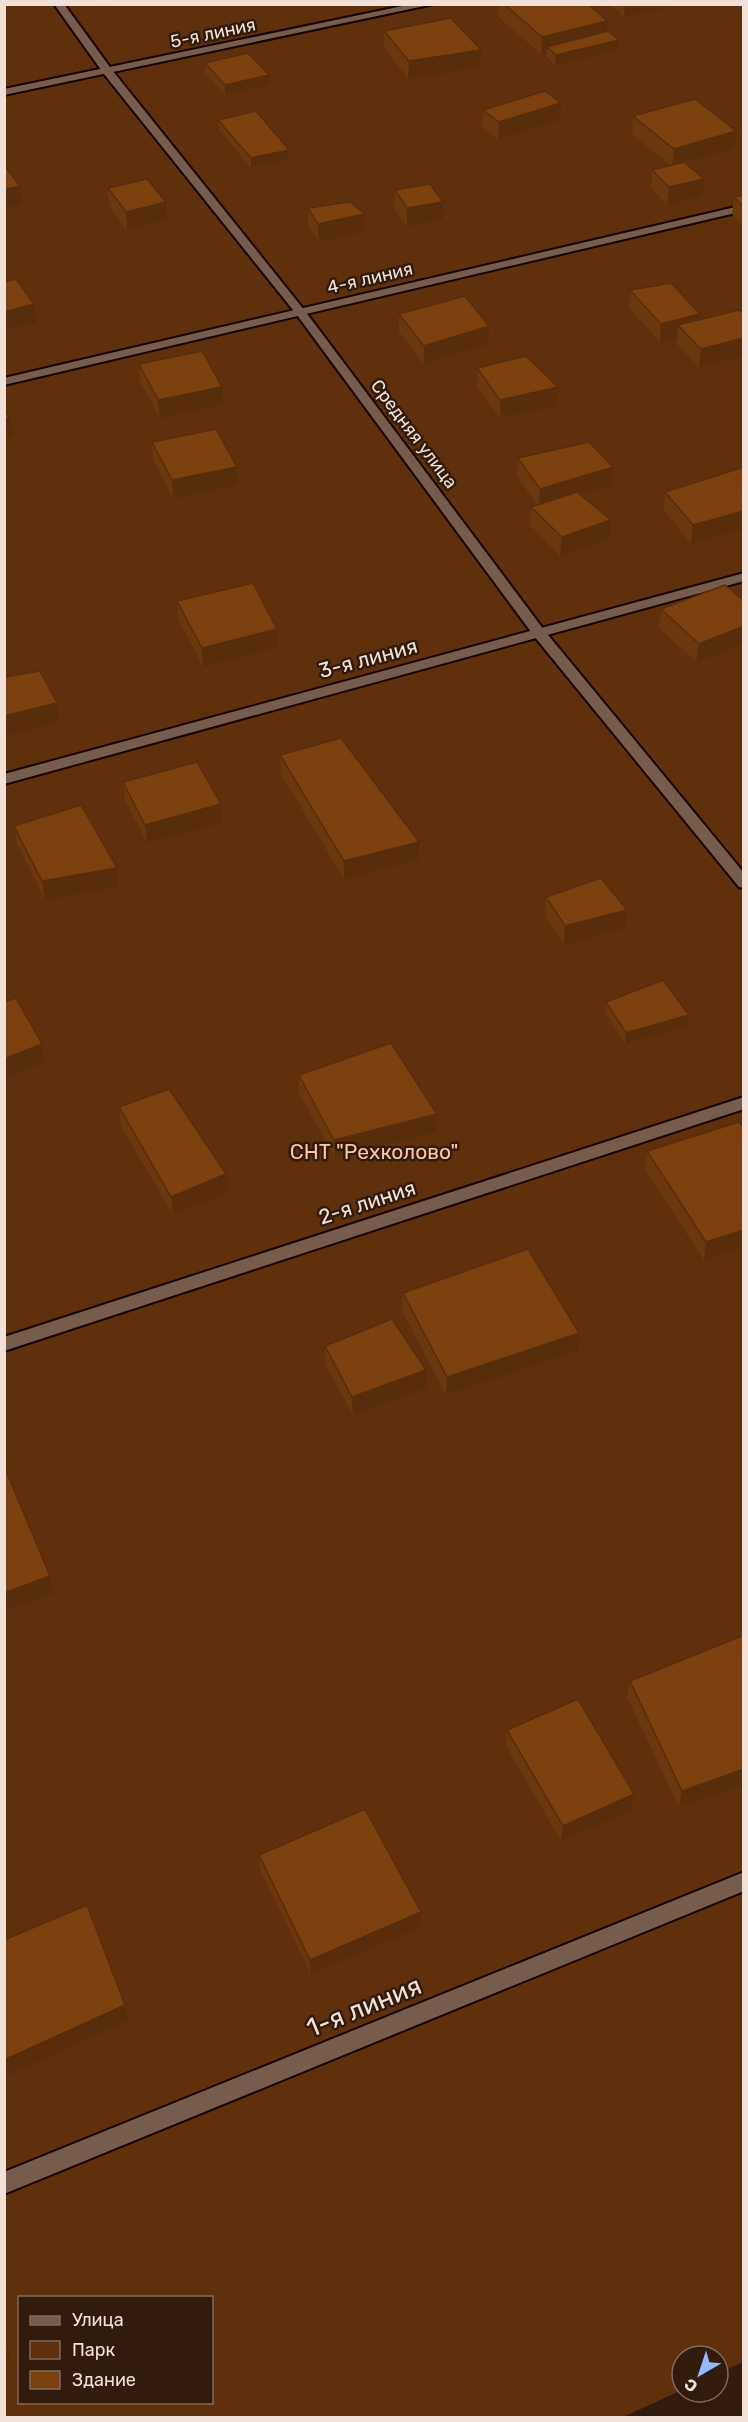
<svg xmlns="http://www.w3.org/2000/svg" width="748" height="2422" font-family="Rubik,sans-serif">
	<rect width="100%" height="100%" fill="#311b0c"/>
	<path fill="#5f300b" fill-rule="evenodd" d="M5,5H743V2362L718,2374V2356H682V2390L623,2417L5,2418ZM20,2298H212V2402H20Z"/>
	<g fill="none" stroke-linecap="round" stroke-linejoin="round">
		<g stroke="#170500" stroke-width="4">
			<g id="service">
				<path d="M412,4H434L4,95V89Z"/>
				<path d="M744,205V211L4,385V378Z"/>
				<path d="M744,573V581L4,784V774Z"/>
				<path d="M744,1097V1109L4,1351V1337Z"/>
				<path d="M744,1872V1891L4,2194V2172Z"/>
			</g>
		</g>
		<g stroke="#170500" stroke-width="4">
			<path id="minor" d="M54,4H64L112,70L305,311L544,630L744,873V888L739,887L534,636L297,315L104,74Z"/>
		</g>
		<use href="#service" fill="#765c4c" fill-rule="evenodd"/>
		<use href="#minor" fill="#765c4c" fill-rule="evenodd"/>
	</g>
	<g fill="#6b370d">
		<path d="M499,4H588L607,32L619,40L618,50L555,65L546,56L547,53L541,54L498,17Z"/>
		<path d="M610,4H672V7L624,17Z"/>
		<path d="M384,31L481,50V67L408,79L384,48Z"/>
		<path d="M205,63L269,75V85L225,95L205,73Z"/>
		<path d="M483,110L560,120L498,140L483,127Z"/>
		<path d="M633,116L734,149L685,163L702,196L667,205L651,188L652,170L670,165L632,134Z"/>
		<path d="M218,120L289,160L251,168L219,130Z"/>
		<path d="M108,188L166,202L167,220L127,230L109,206Z"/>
		<path d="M395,190L443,220L407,226L394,208Z"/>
		<path d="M744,195V227L732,214L734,197Z"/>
		<path d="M308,208L365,214V232L319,242L308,226Z"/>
		<path d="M630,290L700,314L699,320L744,314V356L699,367L676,343L677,338L660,342L629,308Z"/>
		<path d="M399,314L488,344L424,364L399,332Z"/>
		<path d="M139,364L223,405L160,418L140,382Z"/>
		<path d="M477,368L558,387L557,406L500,418L477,387Z"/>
		<path d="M152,442L238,485L173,499L153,460Z"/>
		<path d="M518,458L613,467L612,485L580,495L609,539L560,556L530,525L531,507L537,505L517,476Z"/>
		<path d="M744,467V528L691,544L664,510L665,492Z"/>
		<path d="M725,585L696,662L659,628L661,609Z"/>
		<path d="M177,601L278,647L203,667L178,619Z"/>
		<path d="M280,755L419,842L418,860L344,879L281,774Z"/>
		<path d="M123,782L222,823L147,843L125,801Z"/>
		<path d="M14,826L117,868L118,887L45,900L17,844Z"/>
		<path d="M546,897L625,928L564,945L545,916Z"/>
		<path d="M606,1002L688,1026L625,1044L605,1012Z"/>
		<path d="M299,1075L437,1114V1132L335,1158L299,1093Z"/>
		<path d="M119,1107L228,1192L173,1215L121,1126Z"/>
		<path d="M744,1129V1247L704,1260L645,1170L647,1151Z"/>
		<path d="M403,1293L578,1351L446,1395L402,1311Z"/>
		<path d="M325,1346L426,1370V1388L353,1415L325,1364Z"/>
		<path d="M744,1639L679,1807L627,1697L630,1681Z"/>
		<path d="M507,1730L634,1794L632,1810L561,1841L506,1746Z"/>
		<path d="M259,1855L421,1927L311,1974L260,1870Z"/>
	</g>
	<g fill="#572d0a">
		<path d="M101,4H116L101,7Z"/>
		<path d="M625,4H672V7L624,17Z"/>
		<path d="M607,21L606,38L547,47V53L541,54L542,37Z"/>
		<path d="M619,40L618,50L555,65L556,55Z"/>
		<path d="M481,50V67L408,79L409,61Z"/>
		<path d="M269,75V85L225,95V85Z"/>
		<path d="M561,103L560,120L498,140L499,122Z"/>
		<path d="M736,131L734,149L672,166L674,149Z"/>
		<path d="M289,150V160L251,168V158Z"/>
		<path d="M704,179L702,196L667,205L669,187Z"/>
		<path d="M20,186L22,204L4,208V190Z"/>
		<path d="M166,202L167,220L127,230L126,212Z"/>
		<path d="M443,202V220L407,226V208Z"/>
		<path d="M365,214V232L319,242L318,224Z"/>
		<path d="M34,304L36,323L4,330V312Z"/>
		<path d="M700,314L698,332L678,325L677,338L660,342L661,324Z"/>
		<path d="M489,326L488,344L424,364V346Z"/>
		<path d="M744,338V356L699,367L701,349Z"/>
		<path d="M222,387L223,405L160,418L158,400Z"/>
		<path d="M558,387L557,406L500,418V400Z"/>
		<path d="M10,418L12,436L4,438V419Z"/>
		<path d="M237,467L238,485L173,499L172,480Z"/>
		<path d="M613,467L612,485L539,507L540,489Z"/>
		<path d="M744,511V528L691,544L693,525Z"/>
		<path d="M611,520L609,539L560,556L562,537Z"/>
		<path d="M744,626V644L696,662L699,644Z"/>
		<path d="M277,629L278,647L203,667L202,648Z"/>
		<path d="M57,703L59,722L4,736V716Z"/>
		<path d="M221,804L222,823L147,843L145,825Z"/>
		<path d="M419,842L418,860L344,879V861Z"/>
		<path d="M117,868L118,887L45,900L42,881Z"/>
		<path d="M627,910L625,928L564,945L565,926Z"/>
		<path d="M689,1015L688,1026L625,1044L626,1033Z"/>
		<path d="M42,1044L44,1062L4,1079V1059Z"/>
		<path d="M437,1114V1132L335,1158L334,1140Z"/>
		<path d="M226,1174L228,1192L173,1215L171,1197Z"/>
		<path d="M744,1230V1247L704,1260L706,1242Z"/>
		<path d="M579,1333L578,1351L446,1395L447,1377Z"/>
		<path d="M426,1370V1388L353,1415L352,1397Z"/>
		<path d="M50,1576L53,1593L4,1611V1593Z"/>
		<path d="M744,1769V1784L679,1807L682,1791Z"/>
		<path d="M634,1794L632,1810L561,1841L563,1826Z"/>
		<path d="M421,1912V1927L311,1974L310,1960Z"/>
		<path d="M125,2005L128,2020L5,2076L4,2072V2060Z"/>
		<path d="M4,2342L10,2359L4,2362Z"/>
	</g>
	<g fill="#7c400f" stroke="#572d0a" stroke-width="1.5">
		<path d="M504,4H588L607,21L542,37Z"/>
		<path d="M451,18L481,50L409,61L384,31Z"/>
		<path d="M608,31L619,40L556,55L547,47Z"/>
		<path d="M248,53L269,75L225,85L205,63Z"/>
		<path d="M545,91L561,103L499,122L483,110Z"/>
		<path d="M695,99L736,131L674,149L633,116Z"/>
		<path d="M256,111L289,150L251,158L218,120Z"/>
		<path d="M684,162L704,179L669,187L652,170Z"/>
		<path d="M4,165L20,186L4,190Z"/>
		<path d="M147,179L166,202L126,212L108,188Z"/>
		<path d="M430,184L443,202L407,208L395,190Z"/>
		<path d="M744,195V207L734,197Z"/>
		<path d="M350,202L365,214L318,224L308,208Z"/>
		<path d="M16,279L34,304L4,312V282Z"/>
		<path d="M671,283L700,314L661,324L630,290Z"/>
		<path d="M465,296L489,326L424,346L399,314Z"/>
		<path d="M739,310L744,314V338L701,349L678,325Z"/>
		<path d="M202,351L222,387L158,400L139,364Z"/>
		<path d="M526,356L558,387L500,400L477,368Z"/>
		<path d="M4,409L10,418L4,419Z"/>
		<path d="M216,429L237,467L172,480L152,442Z"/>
		<path d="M589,442L613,467L540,489L518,458Z"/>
		<path d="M744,467V511L693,525L665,492Z"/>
		<path d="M577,492L611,520L562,537L531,507Z"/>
		<path d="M253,583L277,629L202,648L177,601Z"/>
		<path d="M725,585L744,601V626L699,644L661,609Z"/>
		<path d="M40,671L57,703L4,716V677Z"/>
		<path d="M341,738L419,842L344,861L280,755Z"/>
		<path d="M197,762L221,804L145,825L123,782Z"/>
		<path d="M81,805L117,868L42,881L14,826Z"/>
		<path d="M601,878L627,910L565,926L546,897Z"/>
		<path d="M663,980L689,1015L626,1033L606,1002Z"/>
		<path d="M16,998L42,1044L4,1059V1002Z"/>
		<path d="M391,1043L437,1114L334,1140L299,1075Z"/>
		<path d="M169,1089L226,1174L171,1197L119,1107Z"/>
		<path d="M739,1122L744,1129V1230L706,1242L647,1151Z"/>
		<path d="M528,1249L579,1333L447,1377L403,1293Z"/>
		<path d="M392,1319L426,1370L352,1397L325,1346Z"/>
		<path d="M4,1466L50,1576L4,1593Z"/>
		<path d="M742,1636L744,1639V1769L682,1791L630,1681Z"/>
		<path d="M578,1699L634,1794L563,1826L507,1730Z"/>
		<path d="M365,1809L421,1912L310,1960L259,1855Z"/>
		<path d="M87,1905L125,2005L4,2060V1940Z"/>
		<path d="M4,2342L8,2352L4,2354Z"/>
	</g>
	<g text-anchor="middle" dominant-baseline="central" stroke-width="5" stroke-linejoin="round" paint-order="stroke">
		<g font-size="18" fill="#f1e1d8" stroke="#311b0c">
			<text transform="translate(213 33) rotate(-12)">5-я линия</text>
			<text transform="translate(370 278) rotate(-13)">4-я линия</text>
			<text transform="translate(414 434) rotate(53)">Средняя улица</text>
		</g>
		<g font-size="21" fill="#f1e1d8" stroke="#311b0c">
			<text transform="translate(368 658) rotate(-15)">3-я линия</text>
			<text transform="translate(367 1202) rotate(-18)">2-я линия</text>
		</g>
		<g font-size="21" fill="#fdc5a2" stroke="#311b0c">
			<text x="374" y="1151">СНТ "Рехколово"</text>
		</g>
		<g font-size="26" fill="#f1e1d8" stroke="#311b0c">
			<text transform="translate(364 2007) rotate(-22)">1-я линия</text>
		</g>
	</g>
	<rect width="748" height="2422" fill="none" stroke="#f1e1d8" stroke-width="12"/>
	<rect x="18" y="2296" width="195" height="108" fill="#311b0c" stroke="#7e6a5e" stroke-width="1.5"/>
	<rect x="30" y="2316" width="30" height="9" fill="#765c4c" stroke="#7e6a5e" stroke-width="1.5"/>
	<text x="72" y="2326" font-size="18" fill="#f1e1d8">Улица</text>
	<rect x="30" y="2341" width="30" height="18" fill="#5f300b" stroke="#7e6a5e" stroke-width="1.5"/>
	<text x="72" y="2356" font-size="18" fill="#f1e1d8">Парк</text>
	<rect x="30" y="2371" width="30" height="18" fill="#7c400f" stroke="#7e6a5e" stroke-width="1.5"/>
	<text x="72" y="2386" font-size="18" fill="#f1e1d8">Здание</text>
	<g transform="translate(700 2374) rotate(219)"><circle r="28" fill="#311b0c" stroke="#7e6a5e" stroke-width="1.5"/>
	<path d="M0-4.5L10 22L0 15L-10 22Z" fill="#94b7fd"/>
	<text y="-9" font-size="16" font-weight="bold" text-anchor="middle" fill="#f1e1d8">С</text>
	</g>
</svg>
